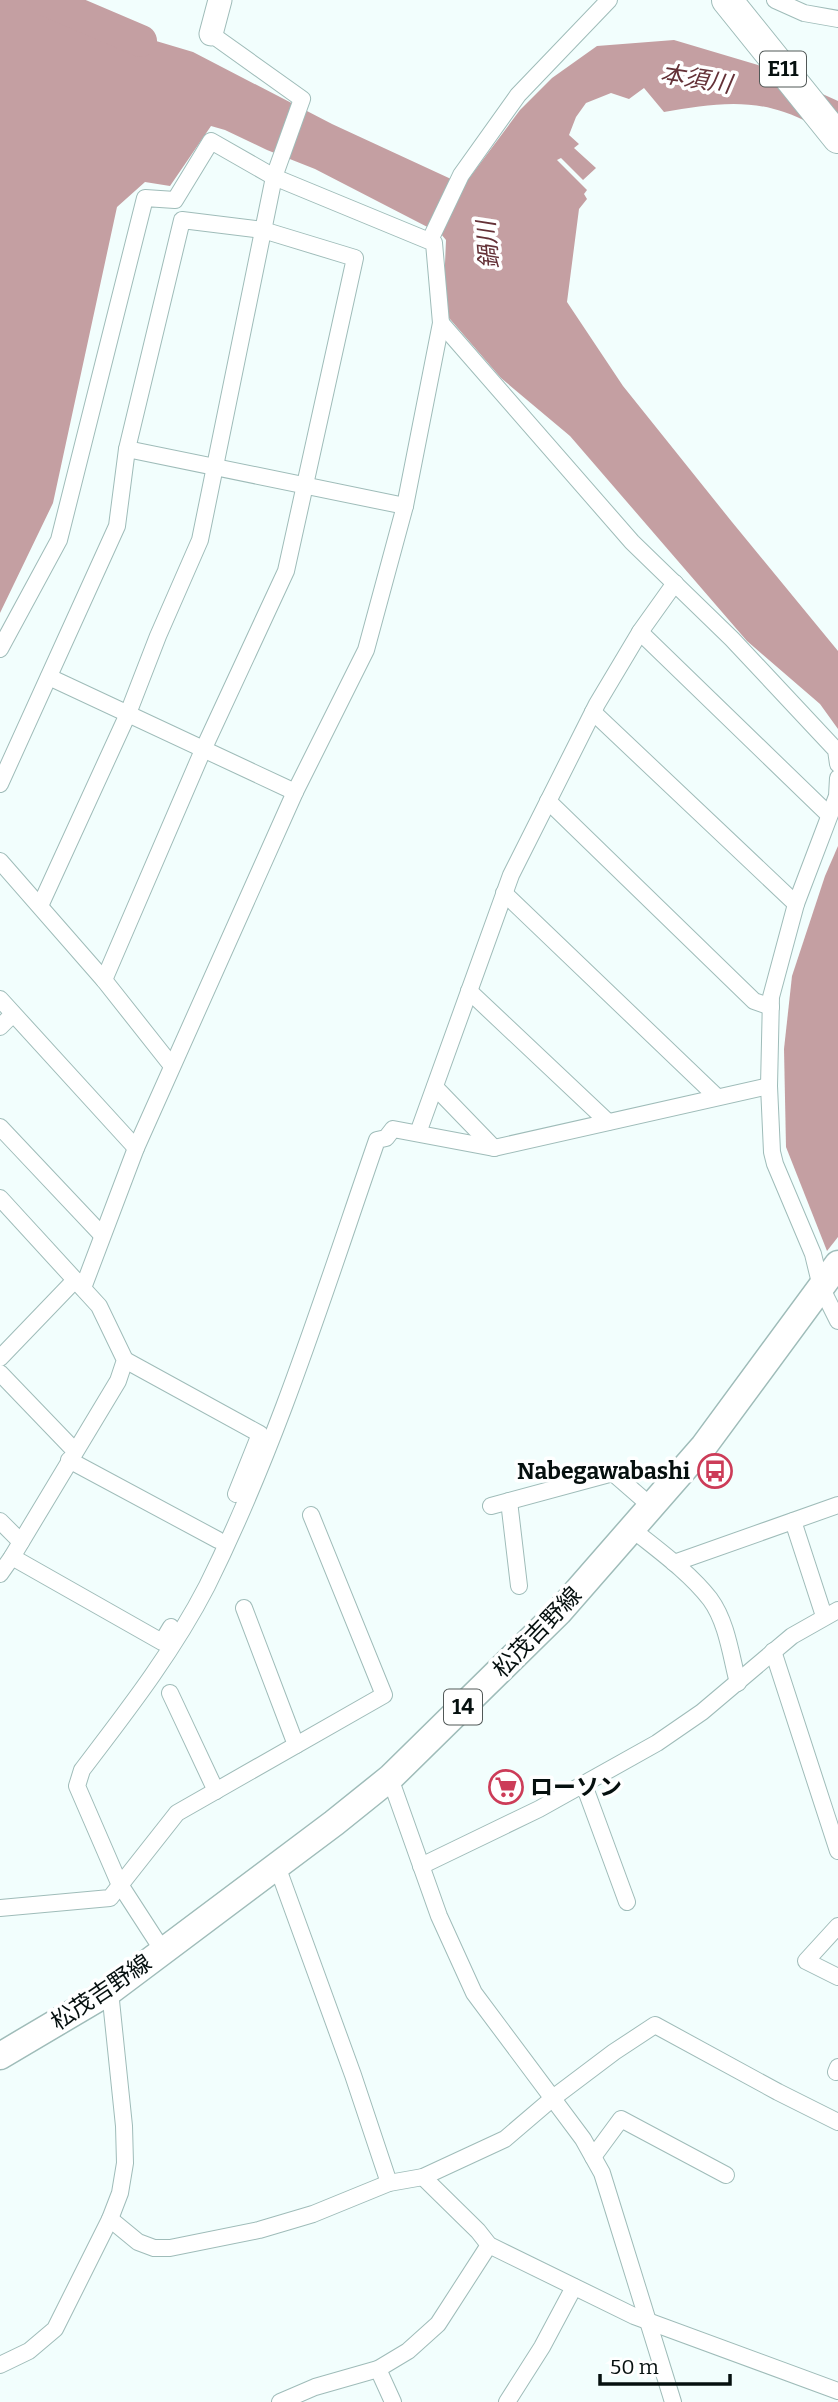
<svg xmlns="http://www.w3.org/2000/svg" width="838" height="2402" font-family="Bitter,'Noto Sans JP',serif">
	<rect width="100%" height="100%" fill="#f2fefd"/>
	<g fill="#c49fa2">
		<path d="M0,0H77L89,21L193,52L332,124L464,185L520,110L552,78L597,46L674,40L758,65L838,101V139C821,130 803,118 784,112C744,98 705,105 664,112L644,88L629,99L611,93L586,103L576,117L569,135L579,144L574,148L596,168L583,180L561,158L557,160L587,190L584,194L587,199L579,209L567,302L623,386L732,522L838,651V729L820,704L747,641L570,436L501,378L443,311L446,240L441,234L315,169L267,150L225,130L211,126L170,186L145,182L117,207L53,503L0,613Z"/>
		<path d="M838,846V1237L827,1251L786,1147L784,1049L792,976L825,876Z"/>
	</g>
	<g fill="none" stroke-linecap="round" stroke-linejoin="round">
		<path stroke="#c49fa2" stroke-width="32" d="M45,0L141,41"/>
		<g stroke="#9fbcb9" stroke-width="18">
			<g id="street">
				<path d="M775,0L804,13L838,19"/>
				<path d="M430,240L461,175L518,95L609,0"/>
				<path d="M441,323L632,542L732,639L836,750L838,764"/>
				<path d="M127,449L405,506"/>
				<path d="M640,632L828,814"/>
				<path d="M0,649L59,540L145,198L175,200L211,141L274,177L434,243L441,323L405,506L366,650L295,792L136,1148L83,1288"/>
				<path d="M49,677L295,792"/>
				<path d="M593,712L796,904"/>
				<path d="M838,778L837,796L796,904L771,997L769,1086L772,1152L775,1164L813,1254L821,1287L838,1321"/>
				<path d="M0,784L117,526L127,449L182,220L263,230L355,258L286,571L203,750L104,980"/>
				<path d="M548,801L754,1001L771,1007"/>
				<path d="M0,861L104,980L172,1066"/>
				<path d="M504,893L717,1097"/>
				<path d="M40,906L127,716L158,636L200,540L274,177L302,99L211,34"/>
				<path d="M469,991L608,1122"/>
				<path d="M0,999L136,1148"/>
				<path d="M0,1027L13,1014"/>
				<path d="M435,1087L494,1148"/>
				<path d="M0,1127L102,1235"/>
				<path d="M418,1133L511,875L597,704L640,632L675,583"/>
				<path d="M0,1198L99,1306L125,1360L118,1381L12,1557L0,1574"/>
				<path d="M0,1358L75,1280"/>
				<path d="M125,1360L260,1434L236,1494"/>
				<path d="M0,1373L75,1451"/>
				<path d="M69,1460L218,1540"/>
				<path d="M509,1501L519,1586"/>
				<path d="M491,1506L613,1473L652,1507"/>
				<path d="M0,1521L21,1542"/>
				<path d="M793,1521L824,1616"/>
				<path d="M632,1529C658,1550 689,1572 710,1599C727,1622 731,1656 738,1683"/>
				<path d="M12,1557L162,1642L171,1627"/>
				<path d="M674,1563L838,1505"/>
				<path d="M244,1608L296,1745"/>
				<path d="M773,1651L838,1851"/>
				<path d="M170,1693L216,1791"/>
				<path d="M390,1778L439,1916L474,1993L583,2139L602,2173L673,2402"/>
				<path d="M584,1785L627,1902"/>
				<path d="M277,1866L353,2075L389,2183"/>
				<path d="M421,1866L539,1809L657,1743L702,1712L792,1636L838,1610"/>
				<path d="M0,1908L110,1898L177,1813L384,1695L311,1515"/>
				<path d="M838,1926L806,1961L838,1977"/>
				<path d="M163,1951L119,1883L77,1786L82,1770C127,1711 173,1652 207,1586C278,1443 325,1290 377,1140L386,1138L393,1129L494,1148L769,1086"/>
				<path d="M836,2072L838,2067"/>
				<path d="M593,2157L621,2119L726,2175"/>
				<path d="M423,2177L478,2231L489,2245L634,2316L838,2391"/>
				<path d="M110,2219L138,2242L154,2248H170L259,2230L313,2214L389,2183L423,2177L505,2139L553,2098L614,2052L655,2025L778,2092L838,2122"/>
				<path d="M0,2365L29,2351L55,2329L110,2219L120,2193L125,2163L124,2126L110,1991"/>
				<path d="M378,2369L393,2402"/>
				<path d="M280,2402L315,2387L378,2369L408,2351L438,2324L489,2245"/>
				<path d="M507,2402L542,2347L574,2287"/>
			</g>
		</g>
		<g stroke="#9fbcb9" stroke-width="25">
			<path id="secondary" d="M211,34L220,0"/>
		</g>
		<g stroke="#9fbcb9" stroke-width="29">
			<path id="primary" d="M0,2056L110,1991L334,1823L390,1778L559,1612L704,1446L838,1264"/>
		</g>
		<g stroke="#9fbcb9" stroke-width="32">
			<path id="highway" d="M727,0L838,138"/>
		</g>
		<use href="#street" stroke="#fff" stroke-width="16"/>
		<use href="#secondary" stroke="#fff" stroke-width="23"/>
		<use href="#primary" stroke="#fff" stroke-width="26"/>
		<use href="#highway" stroke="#fff" stroke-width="30"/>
	</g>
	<defs>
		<g id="bus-ring" transform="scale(1.75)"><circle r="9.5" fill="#fff" stroke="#cc3c58" stroke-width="1.5"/><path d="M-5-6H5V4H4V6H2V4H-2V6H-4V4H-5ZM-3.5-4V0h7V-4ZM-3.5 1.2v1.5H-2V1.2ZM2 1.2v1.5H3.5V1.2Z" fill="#cc3c58"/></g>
		<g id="supermarket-ring" transform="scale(1.75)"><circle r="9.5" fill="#fff" stroke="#cc3c58" stroke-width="1.5"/><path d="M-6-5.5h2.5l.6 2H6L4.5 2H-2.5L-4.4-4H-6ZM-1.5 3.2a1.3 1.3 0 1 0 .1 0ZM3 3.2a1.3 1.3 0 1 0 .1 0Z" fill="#cc3c58"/></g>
	</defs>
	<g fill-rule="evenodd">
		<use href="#bus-ring" x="715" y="1471"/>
		<use href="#supermarket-ring" x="506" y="1787"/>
	</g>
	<g text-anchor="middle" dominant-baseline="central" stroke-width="7" stroke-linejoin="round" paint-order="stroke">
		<g fill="#fff" stroke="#515857" stroke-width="2">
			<rect x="760" y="51.5" width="46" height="35" rx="5"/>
			<rect x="444" y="1689.5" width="38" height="35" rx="5"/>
		</g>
		<g font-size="21" font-weight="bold" fill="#06100f">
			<text x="783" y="69">E11</text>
			<text x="463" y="1707">14</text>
		</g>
		<g font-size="23" font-weight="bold" fill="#06100f" stroke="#fff" text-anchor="end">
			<text x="690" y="1471">Nabegawabashi</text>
			<text x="530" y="1787" text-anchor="start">ローソン</text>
		</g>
		<g font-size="23" fill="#06100f" stroke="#fff">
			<text transform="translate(537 1632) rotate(-46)">松茂吉野線</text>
			<text transform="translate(101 1992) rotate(-34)">松茂吉野線</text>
		</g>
		<g font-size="24" font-style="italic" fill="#643137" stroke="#fff">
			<text transform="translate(696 79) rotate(9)">本須川</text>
			<text transform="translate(488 245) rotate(-95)">鍋川</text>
		</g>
	</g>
	<path d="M600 2374v10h130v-10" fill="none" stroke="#06100f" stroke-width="3.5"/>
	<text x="610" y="2374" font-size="21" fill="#06100f" stroke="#ffffff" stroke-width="5" paint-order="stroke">50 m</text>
</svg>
